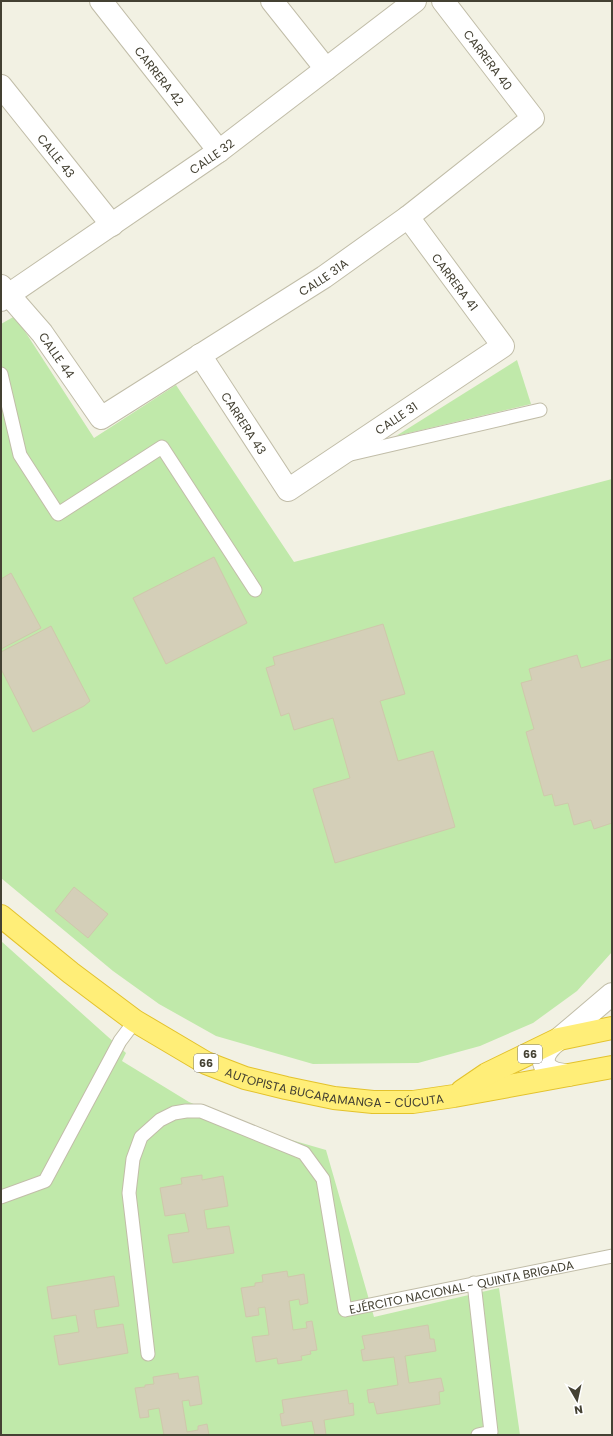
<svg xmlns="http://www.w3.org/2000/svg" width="613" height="1436" font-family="Poppins,sans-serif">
	<rect width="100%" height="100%" fill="#f2f1e3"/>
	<g fill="#c0e9aa">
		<path d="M15,316L94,438L176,385L294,562L612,479V952L577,991L533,1023L480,1046L418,1063L313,1064L216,1036L159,1004L113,971L1,878V324Z"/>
		<path d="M517,360L531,404L396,436Z"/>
		<path d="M1,941L126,1053L122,1061L189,1102L253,1129L326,1150L374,1317L499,1288L520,1435H1Z"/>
	</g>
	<g fill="#d4cfb8" stroke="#cfc8ab">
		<path d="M214,557L247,623L166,664L133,598Z"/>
		<path d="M11,573L41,628L1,649V579Z"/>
		<path d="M383,624L405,694L380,701L398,761L433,751L455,827L335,863L313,789L350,778L333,718L294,730L289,713L281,716L266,668L275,665L273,657Z"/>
		<path d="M51,626L90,701L84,706L33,732L1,669V652Z"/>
		<path d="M577,655L581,668L612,659V823L594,829L591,820L574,825L568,803L555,806L552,794L544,796L526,732L534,729L521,683L532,680L529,669Z"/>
		<path d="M74,887L108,914L88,938L55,911Z"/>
		<path d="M202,1175V1180L223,1176L228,1206L204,1210L207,1229L229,1226L234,1253L173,1263L168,1235L189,1232L185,1213L165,1216L160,1188L182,1184L181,1178Z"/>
		<path d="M287,1271L288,1277L304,1274L308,1303L300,1305L299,1299L289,1301L293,1330L307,1328L306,1322L312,1321L317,1350L310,1351L311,1354L301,1356L302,1360L278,1364L277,1358L256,1362L252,1337L269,1335L265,1307L258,1308L259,1315L246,1317L241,1288L255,1286V1283L263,1282L262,1275Z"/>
		<path d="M114,1276L119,1306L94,1310L97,1328L123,1324L128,1353L59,1365L54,1336L79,1332L76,1315L52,1319L47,1287Z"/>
		<path d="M428,1325L430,1339H434L436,1351L405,1356L409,1383L441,1378L444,1391L439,1392L440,1404L377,1414L374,1402L369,1403L367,1390L398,1385L394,1357L363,1361L361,1350L365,1349L362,1336Z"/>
		<path d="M178,1373L179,1379L198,1376L202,1404L190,1406L189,1400L182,1401L187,1432L198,1430V1426L207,1424L209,1435H164L159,1408L148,1410L149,1417L140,1418L135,1388L145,1387V1385L154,1384L153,1377Z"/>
		<path d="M347,1390L349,1404L353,1403L354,1415L324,1420L326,1435H315L312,1421L282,1426L280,1414L284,1413L282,1400Z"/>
	</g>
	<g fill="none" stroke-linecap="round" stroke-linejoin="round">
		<g stroke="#c1bda8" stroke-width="15">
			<g id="service">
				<path d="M1,374L20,455L58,514L162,447L255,590"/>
				<path d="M351,454L540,410"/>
				<path d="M1,1197L45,1181L120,1041L135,1021"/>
				<path d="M474,1283L491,1432L478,1435"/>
				<path id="s1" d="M148,1354L129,1193L133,1159L141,1137L160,1120L174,1113L186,1111H201L304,1153L323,1179L345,1310L612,1256"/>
			</g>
		</g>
		<g stroke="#c1bda8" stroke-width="24">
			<g id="minor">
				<path id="s2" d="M101,1L219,151"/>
				<path d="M272,1L326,69"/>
				<path id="s3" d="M1,86L112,225"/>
				<path id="s4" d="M1,286L42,333L101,418L324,277L408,217L533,118L443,1"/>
				<path id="s5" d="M200,355L288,490L503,346L408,217"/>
				<path d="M568,1075C539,1075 536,1054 559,1039L612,994"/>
			</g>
		</g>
		<g stroke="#c1bda8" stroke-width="24">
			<g id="tertiary">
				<path id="s6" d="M1,300L219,151L415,1"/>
			</g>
		</g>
		<g stroke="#e3c22c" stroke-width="24">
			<g id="trunk">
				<path id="s7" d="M1,916L71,973L135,1021L206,1063L245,1078L286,1088L334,1098L373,1102H413L454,1096L612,1067"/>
				<path d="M462,1091L487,1074L559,1039L612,1028"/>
			</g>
		</g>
		<use href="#service" stroke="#fff" stroke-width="13"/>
		<use href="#minor" stroke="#fff" stroke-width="22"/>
		<use href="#tertiary" stroke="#fff" stroke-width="22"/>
		<use href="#trunk" stroke="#ffee78" stroke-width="22"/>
	</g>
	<g text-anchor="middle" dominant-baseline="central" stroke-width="3" stroke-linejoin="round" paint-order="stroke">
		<g fill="#fff" stroke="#7c7a70" stroke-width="1">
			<rect x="518" y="1045" width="24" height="18" rx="3"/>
			<rect x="194" y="1054" width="24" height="18" rx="3"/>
		</g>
		<g font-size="11" font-weight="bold" fill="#444133">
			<text x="530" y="1054">66</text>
			<text x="206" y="1063">66</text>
		</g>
		<g font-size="12" fill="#444133" stroke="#fff">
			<text transform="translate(488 60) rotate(53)">CARRERA 40</text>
			<text stroke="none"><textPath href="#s2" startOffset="95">CARRERA 42</textPath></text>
			<text stroke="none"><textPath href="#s3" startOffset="89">CALLE 43</textPath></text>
			<text stroke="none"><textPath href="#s6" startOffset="255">CALLE 32</textPath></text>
			<text stroke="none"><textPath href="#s4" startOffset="429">CALLE 31A</textPath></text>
			<text transform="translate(455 282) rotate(53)">CARRERA 41</text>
			<text stroke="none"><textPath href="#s4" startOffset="89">CALLE 44</textPath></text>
			<text stroke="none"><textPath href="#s5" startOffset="291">CALLE 31</textPath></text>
			<text stroke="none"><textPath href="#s5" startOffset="81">CARRERA 43</textPath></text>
			<text stroke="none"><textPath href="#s7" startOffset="385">AUTOPISTA BUCARAMANGA - CÚCUTA</textPath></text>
			<text stroke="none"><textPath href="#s1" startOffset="683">EJÉRCITO NACIONAL - QUINTA BRIGADA</textPath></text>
		</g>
	</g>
	<rect width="613" height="1436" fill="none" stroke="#444133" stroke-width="4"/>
	<g transform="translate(577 1400) rotate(171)" stroke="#ffffff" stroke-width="3" paint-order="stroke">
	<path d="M0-3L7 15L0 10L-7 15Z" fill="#444133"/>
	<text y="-6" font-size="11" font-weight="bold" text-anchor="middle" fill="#444133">N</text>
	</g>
</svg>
